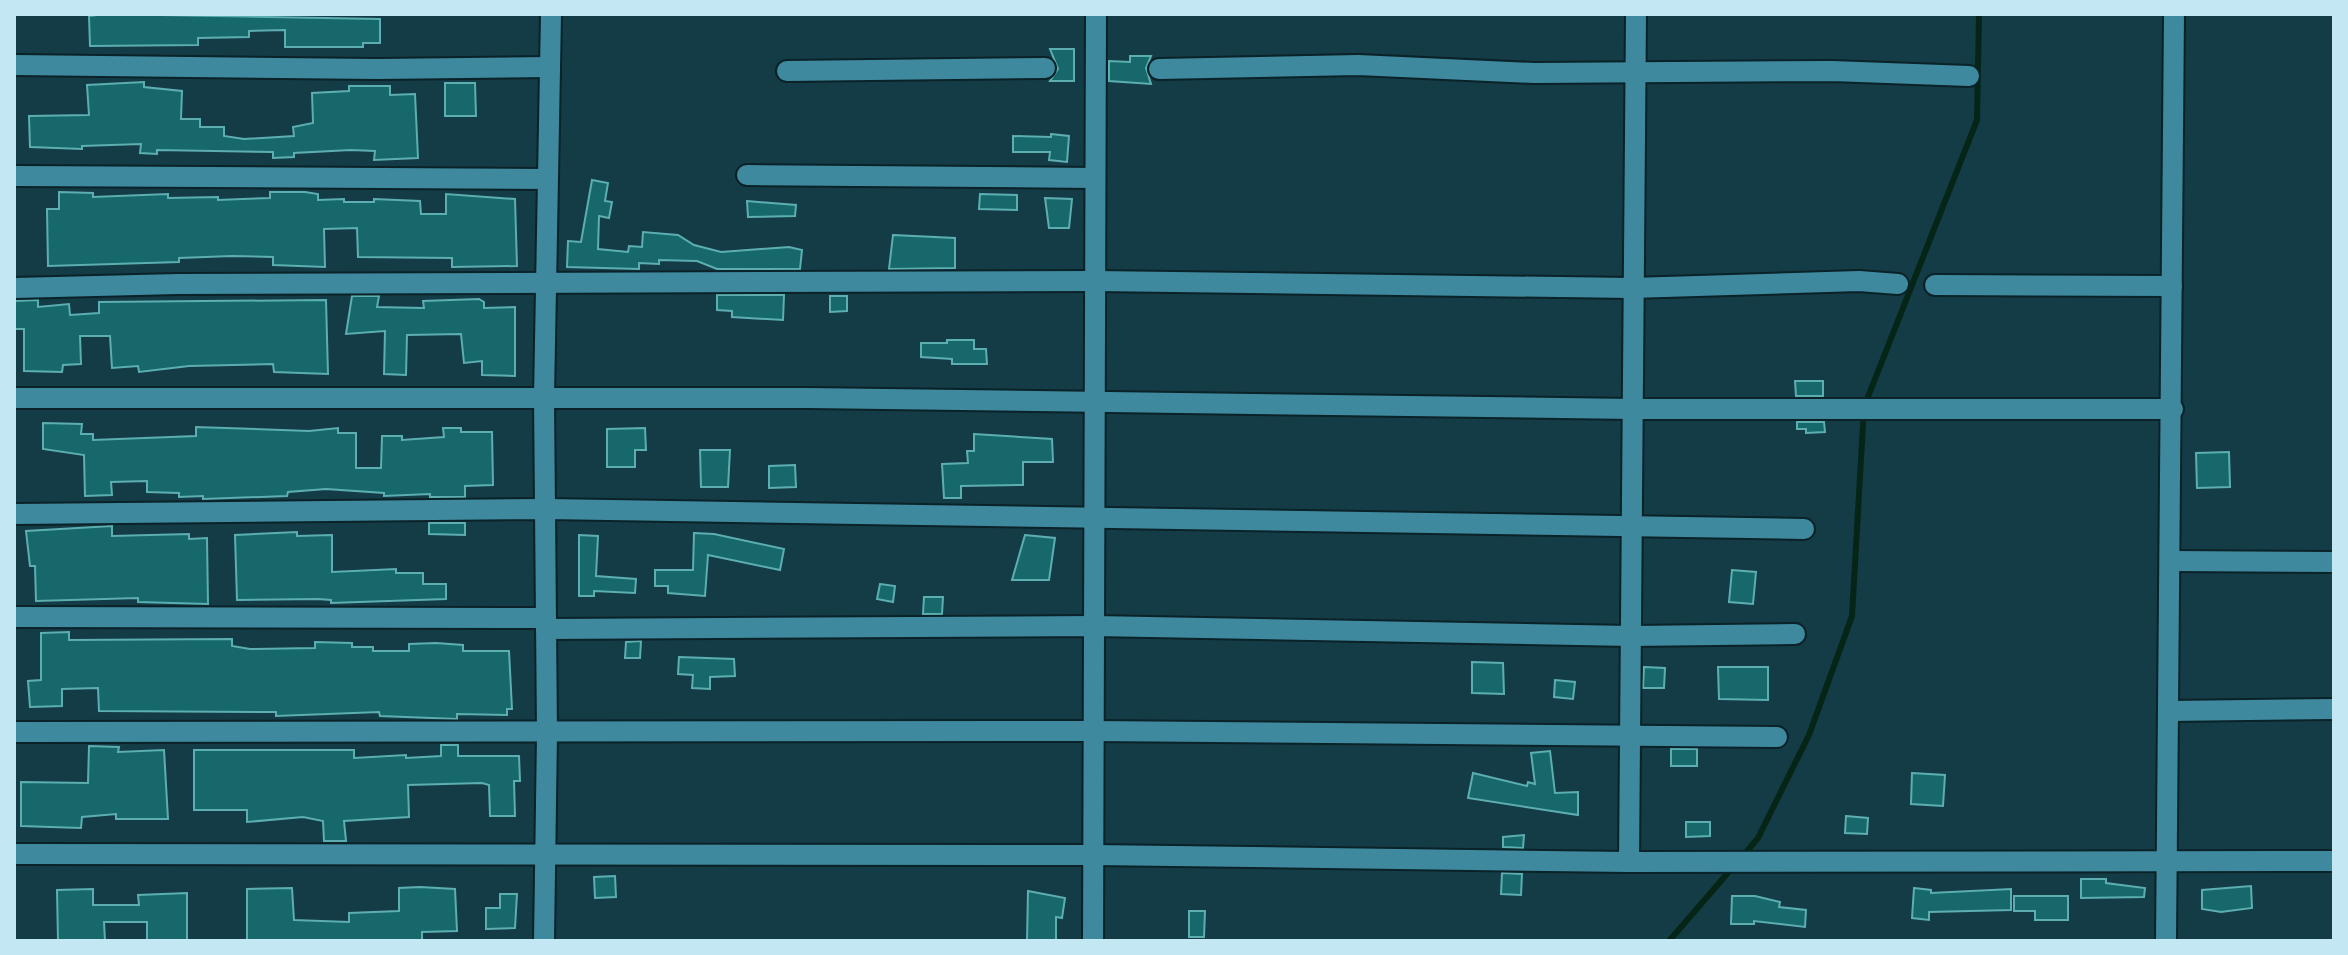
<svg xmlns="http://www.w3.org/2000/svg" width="2348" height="955" font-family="'Fira Sans Condensed',sans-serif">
	<rect width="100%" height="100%" fill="#143c47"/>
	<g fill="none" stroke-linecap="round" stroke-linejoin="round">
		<g stroke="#052616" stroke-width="6">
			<path d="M1743,856L1758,838L1809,735L1852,616L1864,407L1977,120L1979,14"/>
			<path d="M1669,941L1733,867"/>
		</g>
	</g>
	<g fill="#16686b" stroke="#5caeb1" stroke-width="2">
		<path d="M106,14L380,19V43H363V47H285V30L249,31V37L198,38V45L90,46L89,16Z"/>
		<path d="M1050,49H1074V81H1050L1058,69Z"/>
		<path d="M1130,56H1151L1146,68L1151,84L1109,81V61L1130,62Z"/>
		<path d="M144,82V87L182,91L181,119H200V127H224V136L244,139L294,136L293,127L313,123L312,93L349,91V86H390V95L415,94L418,158L374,160L375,151L351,150L294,153V157L273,158V152L157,150V154L140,153L141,144L82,146V149L30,147L29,116L89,115L87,85Z"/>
		<path d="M445,83H475L476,116H445Z"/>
		<path d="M1051,134L1069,136L1067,162L1049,160L1050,152H1013V136L1051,137Z"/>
		<path d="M592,180L608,183L605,201L612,202L609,218L599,216L598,249L628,252L629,246L642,247L643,232L678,235L694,245L721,252L789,247L802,250L800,269H717L697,261L659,260V264L639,263V269L567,267L568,241L581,242Z"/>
		<path d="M59,192L93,193V197L168,194V198L218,197V200L270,198V192H305L318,194V200L344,199V202H374V199L420,201L421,214H446V194L515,199L517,266L452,267V258L358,257L357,228L324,229L325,267L273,265V257L232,256L179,258V262L48,266L47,209H59Z"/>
		<path d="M980,194L1017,195V210L979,209Z"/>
		<path d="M1045,198L1072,199L1069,228H1049Z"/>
		<path d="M747,201L796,205L795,216L748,217Z"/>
		<path d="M893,235L955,238V268L889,269Z"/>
		<path d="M717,295H784L783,320L732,317V311L717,310Z"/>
		<path d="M352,296H379L377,307L424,308L423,301L479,299L484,302V308L515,307V376L482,375V361L464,363L461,334L407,335L406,375L384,374L385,331L346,334Z"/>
		<path d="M830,296H847V311L830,312Z"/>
		<path d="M38,300V307L69,304L70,315L99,313V302L326,300L328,374L274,372L273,364L189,366L139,372L138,366L112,368L110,336H80L81,364L63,365L62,372L24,371V329H14V301Z"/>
		<path d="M947,340H974V349H986L987,364H952V359L921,357V343H947Z"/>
		<path d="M1795,381H1823V396H1796Z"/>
		<path d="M1797,422H1824L1825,432L1806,433V429H1797Z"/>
		<path d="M43,423L82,424L81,434H93V440L196,436V427L309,431L338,428V433H356V468H381L382,436H402V440L444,437L443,428H461V432H492L493,485L465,486V497H430V494L384,496V493L326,489L288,492L287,496L203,499V496L179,497V493L147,492V481L111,482L112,495L85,496L84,455L43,449Z"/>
		<path d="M645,428L646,450H635V467H607V429Z"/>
		<path d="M974,434L1052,439L1053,462H1023V485L961,486V498H944L942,464L968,463L967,451H974Z"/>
		<path d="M700,450H730L728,487H701Z"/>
		<path d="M2229,452L2230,487L2197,488L2196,453Z"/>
		<path d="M795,465L796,487L769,488V466Z"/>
		<path d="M429,523H465V535L429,534Z"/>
		<path d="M112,526V536L189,534V539L207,538L208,604L138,602V598L36,601L35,566H30L26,531Z"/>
		<path d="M297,532V536L332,535V572L396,569V573H423V584H446V599L331,603V600L318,599L237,600L235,535Z"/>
		<path d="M694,533L714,534L784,549L780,570L708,555L705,596L668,593V586H655V570H693Z"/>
		<path d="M579,535L598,536L596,576L636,579L635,593L594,591V596H579Z"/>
		<path d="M1025,535L1055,538L1049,580H1012Z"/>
		<path d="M1732,570L1756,572L1753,604L1729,602Z"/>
		<path d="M880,584L895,586L893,602L877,599Z"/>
		<path d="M924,597H943L942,614H923Z"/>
		<path d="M69,632V640L232,639V646L250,649L315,648V642L352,643V647H373V651H409V644L436,643L463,645V651H509L512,709H507V715L457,714V719L380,716L379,712L276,716V712L99,711L98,688L62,689V706L30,707L28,681L41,680V633Z"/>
		<path d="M641,641L640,658H625L626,642Z"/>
		<path d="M679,657L734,659L735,676L710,677V689L692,688L693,675L678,674Z"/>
		<path d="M1472,662L1503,663L1504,694L1472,693Z"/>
		<path d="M1644,667L1665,668L1664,688H1643Z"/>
		<path d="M1718,667H1768V700L1719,699Z"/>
		<path d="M1555,680L1575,682L1573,699L1554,697Z"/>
		<path d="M441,745H458V756H519L520,781H514L515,816H490L489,785L482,783L408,785L409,817L344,821L346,841H324L323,821L303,817L247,822V810H194V750H354V758L406,755V758L441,756Z"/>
		<path d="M89,746L119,747L118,752L164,750L168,819H116V814L82,817L81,828L21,826V782L88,783Z"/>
		<rect x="1671" y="749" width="26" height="17"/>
		<path d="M1550,751L1555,793L1578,792V815L1468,798L1473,773L1527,786L1528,782L1535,784L1531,753Z"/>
		<path d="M1912,773L1945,775L1943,806L1911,804Z"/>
		<path d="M1846,816L1868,818L1867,834L1845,833Z"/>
		<path d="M1686,822H1710V836L1686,837Z"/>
		<path d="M1524,835L1523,848L1503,847V837Z"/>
		<path d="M1502,873L1522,874L1521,895L1501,894Z"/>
		<path d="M615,876L616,897L595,898L594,877Z"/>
		<path d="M2081,879H2106V883L2145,888L2144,897L2081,898Z"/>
		<path d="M2251,886L2252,908L2221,912L2202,909V890Z"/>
		<path d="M420,887L455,889L457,931L422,932V941H247V889L292,888L294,920L349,922V913L399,911V888Z"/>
		<path d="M1914,888L1931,890V893L2011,889V910L1929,912V920L1912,918Z"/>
		<path d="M93,889V905H139L138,895L187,893V941H147V922H104L105,941H58L57,890Z"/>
		<path d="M1028,891L1065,898L1062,918L1056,917V941H1027Z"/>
		<path d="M500,894H517L515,928L486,929V908H500Z"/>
		<path d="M1732,896H1755L1780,902L1779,907L1806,910L1805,927L1754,921V924H1731Z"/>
		<path d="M2014,896H2068V920H2035V911H2014Z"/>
		<path d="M1189,911H1205L1204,937H1189Z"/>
	</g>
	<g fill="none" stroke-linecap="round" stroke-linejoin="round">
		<g stroke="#0a2228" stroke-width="24">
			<g id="minor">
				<path d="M1636,14L1629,862L2334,861"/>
				<path d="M14,65L377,69L550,67"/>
				<path d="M1159,69L1358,65L1534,73L1832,71L1969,76"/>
				<path d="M787,71L1045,68"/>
				<path d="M747,175L1095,178"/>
				<path d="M14,176L547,179"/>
				<path d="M1935,285L2172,286"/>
				<path d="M14,288L178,284L1095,281L1631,288L1859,281L1898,284"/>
				<path d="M14,398H808L1634,409H2173"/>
				<path d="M14,514L547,509L1804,529"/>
				<path d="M2170,561L2334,562"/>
				<path d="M14,617L546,618"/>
				<path d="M546,629L1094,626L1631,636L1795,634"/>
				<path d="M2169,711L2334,709"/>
				<path d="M14,732L1092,731L1777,737"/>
				<path d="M14,854L1093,855L1629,862"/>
				<path d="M544,941L547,734L544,397L551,14"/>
				<path d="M1093,941L1096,14"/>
				<path d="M2166,941L2174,14"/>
			</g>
		</g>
		<use href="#minor" stroke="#3e899e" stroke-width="20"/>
	</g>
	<rect width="2348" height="955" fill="none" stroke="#c4e8f3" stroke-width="32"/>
</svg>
